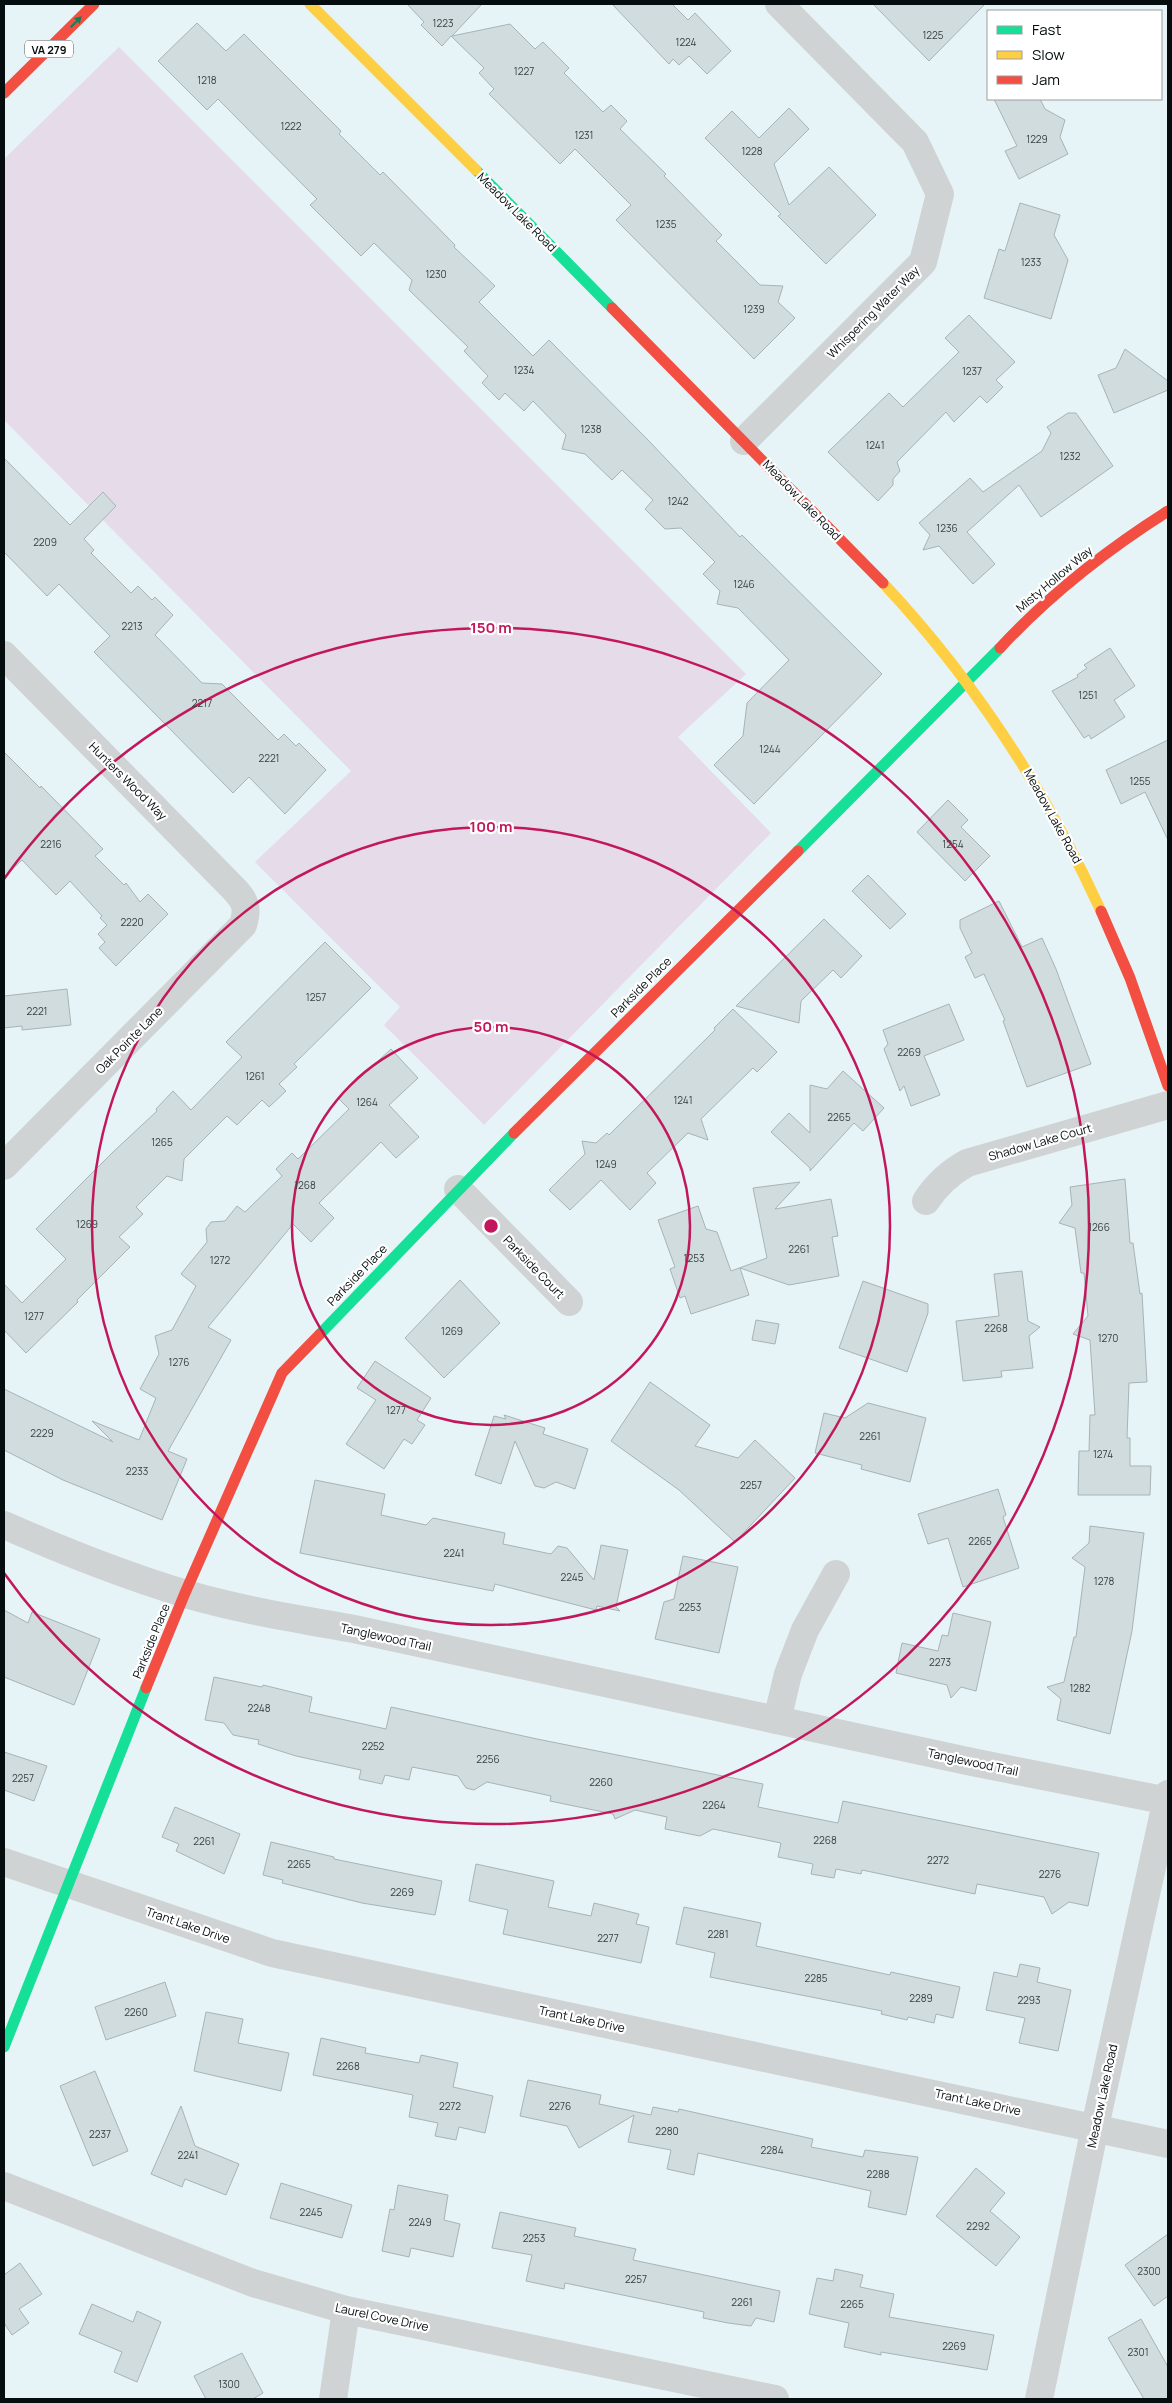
<svg xmlns="http://www.w3.org/2000/svg" width="1172" height="2403" font-family="Manrope,sans-serif">
	<rect width="100%" height="100%" fill="#e6f4f7"/>
	<path fill="#e6dbe9" d="M119,47L746,674L678,737L771,833L484,1125L384,1025L400,1007L255,862L351,771L4,420V159Z"/>
	<g fill="#d0dcde" stroke="#a8b3b6">
		<path d="M407,4H482L452,36L510,24L535,49L543,42L569,68L564,73L603,112L611,105L627,121L620,129L666,174L664,176L722,235L716,241L760,285L783,286L778,302L795,318L754,359L616,220L631,205L575,149L560,164L489,94L494,89L479,73L484,68L451,36L442,46L421,25L424,22Z"/>
		<path d="M612,4H672L688,20L695,13L731,51L707,74L689,56L679,65L673,59L669,64Z"/>
		<path d="M873,4H985L929,61Z"/>
		<path d="M197,23L226,51L244,34L341,131L339,134L380,175L383,172L455,245L454,247L495,286L479,302L533,356L549,340L650,442L740,537L742,535L882,674L754,804L714,765L743,736L747,703L789,660L738,608L717,604L720,591L703,574L715,562L681,528L665,529L645,509L653,500L622,470L612,480L585,454L562,449L566,435L533,401L524,411L505,393L499,400L482,383L488,376L464,351L468,347L409,290L412,280L374,243L361,256L310,205L317,199L218,99L207,110L158,61Z"/>
		<path d="M994,99H1040L1045,109L1065,120L1060,137L1068,154L1019,179L1005,151L1017,146Z"/>
		<path d="M789,108L809,129L774,164L789,205L829,167L876,215L826,264L778,216L781,214L705,138L732,111L759,138Z"/>
		<path d="M1020,203L1060,215L1054,235L1068,260L1051,319L984,298L999,249L1005,251Z"/>
		<path d="M969,315L1015,362L996,380L1003,387L987,403L980,396L954,422L946,412L897,462L900,471L893,479V485L878,501L828,452L889,393L903,407L959,352L945,338Z"/>
		<path d="M1125,349L1168,381V390L1114,413L1098,375L1116,368Z"/>
		<path d="M1068,413H1076L1113,466L1041,517L1019,485L967,532L995,564L973,584L939,546L923,550L930,535L919,523L970,478L983,492L1042,451L1051,433L1047,427Z"/>
		<path d="M4,458L70,525L103,492L116,506L84,539L94,550L91,553L131,593L138,586L152,600L155,597L173,615L155,635L202,683L222,684L278,740L284,734L296,746L299,743L326,770L285,814L249,777L233,793L94,652L110,636L59,584L47,596L4,552Z"/>
		<path d="M1110,648L1135,686L1114,700L1125,717L1091,739L1089,735L1084,738L1052,691L1078,677L1077,675L1087,668L1084,665Z"/>
		<path d="M1168,740V840L1145,792L1121,804L1106,770Z"/>
		<path d="M4,752L40,788L41,786L103,849L95,856L124,885L126,883L140,902L148,894L168,914L116,966L99,948L105,942L98,934L107,925L100,918L102,916L70,881L56,895L22,860L4,877Z"/>
		<path d="M948,800L968,820L961,827L990,856L965,881L917,832Z"/>
		<path d="M868,875L906,914L890,929L852,891Z"/>
		<path d="M999,901L1022,947L1042,938L1056,969L1091,1064L1027,1087L1003,1021L1005,1020L984,974L975,978L965,957L972,953L960,928V920Z"/>
		<path d="M824,919L862,956L841,978L833,970L801,1001L799,1023L736,1006Z"/>
		<path d="M325,942L371,988L294,1064L297,1067L279,1084L286,1091L269,1107L262,1100L237,1125L227,1116L184,1159L182,1181L167,1176L136,1207L143,1214L119,1237L130,1247L77,1300L78,1302L26,1353L4,1330V1284L22,1303L66,1259L36,1229L112,1153L157,1111L156,1109L173,1091L191,1110L242,1057L226,1042Z"/>
		<path d="M67,989L71,1025L22,1030V1026L4,1028V996Z"/>
		<path d="M949,1004L964,1040L924,1056L940,1095L911,1106L904,1086L900,1091L884,1049L888,1044L883,1030Z"/>
		<path d="M733,1009L777,1052L757,1072L753,1068L701,1119L708,1140L688,1133L647,1173L656,1183L630,1210L601,1180L570,1210L549,1190L585,1154L582,1141L596,1143L607,1133L609,1135L715,1030L714,1028Z"/>
		<path d="M391,1049L418,1078L389,1105L419,1137L396,1158L381,1142L319,1203L334,1218L311,1242L293,1224L208,1327L231,1340L168,1451L187,1459L162,1520L63,1480L4,1450V1389L113,1442L92,1421L139,1440L156,1398L140,1389L159,1354L155,1336L172,1330L196,1286L181,1274L207,1242L206,1229L211,1222L225,1221L237,1206L245,1212L282,1176L276,1169L292,1153L298,1159L349,1109L338,1098Z"/>
		<path d="M843,1071L884,1108L863,1131L854,1123L810,1171V1168L771,1132L789,1113L810,1133V1085L827,1089Z"/>
		<path d="M1125,1179L1130,1243H1133L1140,1294L1142,1293L1147,1382L1129,1383L1127,1438H1130V1466H1151L1150,1495H1078L1079,1451H1089L1090,1415H1095L1090,1340L1073,1334L1088,1316L1084,1273H1081L1075,1228L1059,1223L1072,1205L1070,1187Z"/>
		<path d="M800,1182L775,1209L831,1199L838,1236L832,1237L839,1276L789,1285L740,1268L749,1295L691,1314L685,1296L680,1298L670,1269L675,1267L658,1220L698,1206L706,1229L717,1232L731,1271L767,1258L753,1188Z"/>
		<path d="M1022,1271L1028,1321L1040,1327L1029,1336L1033,1368L1001,1371L1002,1377L963,1381L956,1321L999,1316L994,1274Z"/>
		<path d="M460,1280L500,1323L444,1378L405,1338Z"/>
		<path d="M863,1281L928,1304V1313L907,1372L839,1348Z"/>
		<path d="M756,1320L779,1324L775,1344L752,1340Z"/>
		<path d="M375,1361L431,1398L417,1420L425,1425L412,1444L404,1439L384,1469L346,1444L376,1400L357,1388Z"/>
		<path d="M650,1382L710,1425L695,1446L738,1458L755,1440L795,1478L735,1542L679,1490L611,1441Z"/>
		<path d="M868,1403L926,1418L910,1482L861,1469L862,1465L815,1453L824,1413L845,1418Z"/>
		<path d="M504,1415L545,1428L543,1434L588,1449L575,1489L556,1482L544,1488L535,1486L515,1441L501,1484L475,1475L494,1416L506,1419Z"/>
		<path d="M315,1480L385,1494L381,1515L426,1525L433,1518L505,1533L503,1544L551,1554L558,1546L567,1548L594,1580L601,1545L628,1550L616,1607L620,1611L597,1606L596,1610L495,1584L493,1591L300,1553Z"/>
		<path d="M998,1489L1006,1515L1003,1517L1019,1568L963,1587L948,1538L928,1544L918,1514Z"/>
		<path d="M1090,1526L1144,1533L1132,1631L1110,1734L1057,1720L1061,1699L1047,1687L1064,1682L1074,1637H1076L1085,1567L1072,1558L1089,1543Z"/>
		<path d="M683,1556L738,1567L719,1653L655,1639L664,1602L674,1599Z"/>
		<path d="M4,1610L28,1623L32,1612L100,1639L74,1705L4,1677Z"/>
		<path d="M953,1613L991,1622L976,1691L961,1687L951,1698L947,1685L896,1673L902,1643L938,1651L942,1635L948,1636Z"/>
		<path d="M214,1677L262,1687L263,1685L312,1697L309,1712L386,1729L391,1707L537,1739L763,1784L758,1807L838,1823L843,1801L1099,1853L1088,1906L1069,1902L1052,1914L1044,1897L977,1884L975,1894L862,1870L861,1874L836,1869L834,1878L811,1874L813,1864L778,1857L781,1843L713,1829L700,1836L665,1829L667,1817L635,1810L615,1819L613,1814L550,1801L551,1796L487,1782L474,1790L466,1788L458,1776L412,1767L409,1780L385,1775L382,1784L359,1779L361,1770L296,1756L258,1744L259,1740L233,1735L224,1723L205,1720Z"/>
		<path d="M4,1752L47,1766L34,1801L4,1790Z"/>
		<path d="M175,1807L240,1834L224,1874L176,1851L179,1844L162,1837Z"/>
		<path d="M271,1842L334,1857V1859L442,1881L435,1915L362,1903L282,1883L283,1880L263,1875Z"/>
		<path d="M476,1864L554,1881L548,1907L591,1916L594,1903L639,1914L636,1924L649,1927L641,1963L503,1934L508,1910L469,1901Z"/>
		<path d="M684,1907L761,1923L756,1946L890,1975L891,1972L960,1987L953,2018L936,2014L934,2023L908,2017L907,2020L881,2014L882,2011L710,1977L715,1953L676,1944Z"/>
		<path d="M1020,1964L1040,1968L1037,1982L1071,1990L1058,2051L1019,2043L1025,2018L986,2010L994,1972L1017,1977Z"/>
		<path d="M165,1982L176,2016L106,2040L95,2007Z"/>
		<path d="M206,2012L243,2019L238,2043L289,2053L281,2091L194,2071Z"/>
		<path d="M321,2038L366,2048L365,2053L419,2063L421,2055L458,2063L453,2087L493,2096L485,2133L459,2127L456,2140L435,2136L438,2123L409,2117L413,2095L313,2075Z"/>
		<path d="M95,2071L128,2151L93,2166L60,2086Z"/>
		<path d="M528,2080L601,2095L599,2104L651,2115L653,2107L678,2112L679,2109L813,2139L811,2147L863,2157L865,2150L918,2157L906,2215L868,2207L871,2191L698,2153L694,2175L667,2169L671,2150L628,2142L634,2115L579,2148L567,2126L520,2116Z"/>
		<path d="M181,2106L195,2146L239,2164L226,2195L185,2179L182,2187L151,2174Z"/>
		<path d="M976,2168L1005,2193L990,2211L1020,2237L996,2266L936,2216Z"/>
		<path d="M281,2183L352,2205L342,2238L270,2218Z"/>
		<path d="M398,2185L448,2195L444,2220L460,2224L453,2257L411,2248L409,2257L382,2251L390,2209L394,2210Z"/>
		<path d="M500,2212L576,2228L574,2236L636,2249L633,2260L780,2291L774,2322L756,2318L751,2326L728,2323L703,2318L704,2312L565,2283L564,2289L526,2281L532,2255L492,2248Z"/>
		<path d="M1168,2234V2296L1154,2306L1125,2265Z"/>
		<path d="M20,2263L42,2294L19,2309L29,2323L12,2335L4,2323V2275Z"/>
		<path d="M835,2269L863,2275L860,2287L894,2294L889,2317L994,2335L987,2370L881,2352V2355L844,2347L849,2323L809,2314L817,2278L833,2281Z"/>
		<path d="M92,2304L133,2322L137,2311L161,2322L137,2382L114,2372L122,2352L79,2334Z"/>
		<path d="M1141,2319L1168,2367V2399H1144L1108,2338Z"/>
		<path d="M242,2353L263,2393L253,2399H206L194,2376Z"/>
	</g>
	<g fill="none" stroke-linecap="round" stroke-linejoin="round">
		<g stroke="#d0d3d4" stroke-width="28">
			<path d="M744,441L923,262L940,194L915,142L779,4"/>
			<path d="M4,655L235,890C246,902 248,908 243,925L4,1166"/>
			<path d="M458,1189L569,1302"/>
			<path d="M926,1201C937,1184 949,1173 967,1163L1168,1105"/>
			<path d="M4,1525C63,1551 123,1575 186,1594C241,1610 298,1619 354,1629L972,1762L1168,1801"/>
			<path d="M777,1720L788,1674L805,1630L836,1574"/>
			<path d="M4,1862L272,1953L1168,2144"/>
			<path d="M4,2186L253,2283L346,2310L775,2399"/>
			<path d="M333,2399L346,2310"/>
			<path d="M1039,2399L1095,2127L1168,1794"/>
		</g>
		<g stroke="#16e098" stroke-width="11">
			<path d="M476,170L612,308"/>
			<path d="M798,851L1000,648"/>
			<path d="M320,1334L514,1133"/>
			<path d="M4,2047L146,1688"/>
		</g>
		<g stroke="#ffcf43" stroke-width="11">
			<path d="M310,4L476,170"/>
			<path d="M883,583C974,680 1045,789 1101,911"/>
		</g>
		<g stroke="#f24e42" stroke-width="11">
			<path d="M4,93L94,4"/>
			<path d="M612,308L883,583"/>
			<path d="M1000,648C1049,595 1108,549 1168,511"/>
			<path d="M1101,911L1130,978L1168,1086"/>
			<path d="M514,1133L798,851"/>
			<path d="M146,1688L185,1593L282,1373L320,1334"/>
		</g>
	</g>
	<defs><path id="oneway-solid" d="M-6-.8H1V-3.2L6.5 0L1 3.2V.8H-6Z" transform="scale(1.25)"/></defs>
	<use fill="#0e815a" href="#oneway-solid" transform="translate(76 22) rotate(-45)"/>
	<g fill="none" stroke="#c2185b" stroke-width="2.5">
		<circle cx="491" cy="1226" r="199"/>
		<circle cx="491" cy="1226" r="399"/>
		<path d="M4 879A598 598 0 1 1 4 1573"/>
	</g>
	<g text-anchor="middle" dominant-baseline="central" stroke-width="4.5" stroke-linejoin="round" paint-order="stroke">
		<g font-size="10" fill="#384143">
			<text x="443" y="23">1223</text>
			<text x="933" y="35">1225</text>
			<text x="686" y="42">1224</text>
			<text x="524" y="71">1227</text>
			<text x="207" y="80">1218</text>
			<text x="291" y="126">1222</text>
			<text x="584" y="135">1231</text>
			<text x="1037" y="139">1229</text>
			<text x="752" y="151">1228</text>
			<text x="666" y="224">1235</text>
			<text x="1031" y="262">1233</text>
			<text x="436" y="274">1230</text>
			<text x="754" y="309">1239</text>
			<text x="524" y="370">1234</text>
			<text x="972" y="371">1237</text>
			<text x="591" y="429">1238</text>
			<text x="875" y="445">1241</text>
			<text x="1070" y="456">1232</text>
			<text x="678" y="501">1242</text>
			<text x="947" y="528">1236</text>
			<text x="45" y="542">2209</text>
			<text x="744" y="584">1246</text>
			<text x="132" y="626">2213</text>
			<text x="1088" y="695">1251</text>
			<text x="202" y="703">2217</text>
			<text x="770" y="749">1244</text>
			<text x="269" y="758">2221</text>
			<text x="1140" y="781">1255</text>
			<text x="51" y="844">2216</text>
			<text x="953" y="844">1254</text>
			<text x="132" y="922">2220</text>
			<text x="316" y="997">1257</text>
			<text x="37" y="1011">2221</text>
			<text x="909" y="1052">2269</text>
			<text x="255" y="1076">1261</text>
			<text x="683" y="1100">1241</text>
			<text x="367" y="1102">1264</text>
			<text x="839" y="1117">2265</text>
			<text x="162" y="1142">1265</text>
			<text x="606" y="1164">1249</text>
			<text x="305" y="1185">1268</text>
			<text x="87" y="1224">1269</text>
			<text x="1099" y="1227">1266</text>
			<text x="799" y="1249">2261</text>
			<text x="694" y="1258">1253</text>
			<text x="220" y="1260">1272</text>
			<text x="34" y="1316">1277</text>
			<text x="996" y="1328">2268</text>
			<text x="452" y="1331">1269</text>
			<text x="1108" y="1338">1270</text>
			<text x="179" y="1362">1276</text>
			<text x="396" y="1410">1277</text>
			<text x="42" y="1433">2229</text>
			<text x="870" y="1436">2261</text>
			<text x="1103" y="1454">1274</text>
			<text x="137" y="1471">2233</text>
			<text x="751" y="1485">2257</text>
			<text x="980" y="1541">2265</text>
			<text x="454" y="1553">2241</text>
			<text x="572" y="1577">2245</text>
			<text x="1104" y="1581">1278</text>
			<text x="690" y="1607">2253</text>
			<text x="940" y="1662">2273</text>
			<text x="1080" y="1688">1282</text>
			<text x="259" y="1708">2248</text>
			<text x="373" y="1746">2252</text>
			<text x="488" y="1759">2256</text>
			<text x="23" y="1778">2257</text>
			<text x="601" y="1782">2260</text>
			<text x="714" y="1805">2264</text>
			<text x="825" y="1840">2268</text>
			<text x="204" y="1841">2261</text>
			<text x="938" y="1860">2272</text>
			<text x="299" y="1864">2265</text>
			<text x="1050" y="1874">2276</text>
			<text x="402" y="1892">2269</text>
			<text x="718" y="1934">2281</text>
			<text x="608" y="1938">2277</text>
			<text x="816" y="1978">2285</text>
			<text x="921" y="1998">2289</text>
			<text x="1029" y="2000">2293</text>
			<text x="136" y="2012">2260</text>
			<text x="348" y="2066">2268</text>
			<text x="450" y="2106">2272</text>
			<text x="560" y="2106">2276</text>
			<text x="667" y="2131">2280</text>
			<text x="100" y="2134">2237</text>
			<text x="772" y="2150">2284</text>
			<text x="188" y="2155">2241</text>
			<text x="878" y="2174">2288</text>
			<text x="311" y="2212">2245</text>
			<text x="420" y="2222">2249</text>
			<text x="978" y="2226">2292</text>
			<text x="534" y="2238">2253</text>
			<text x="1149" y="2271">2300</text>
			<text x="636" y="2279">2257</text>
			<text x="742" y="2302">2261</text>
			<text x="852" y="2304">2265</text>
			<text x="954" y="2346">2269</text>
			<text x="1138" y="2352">2301</text>
			<text x="229" y="2384">1300</text>
		</g>
		<rect fill="#fff" stroke="#505657" stroke-width="1" x="25" y="40.5" width="48" height="17" rx="4"/>
		<g font-size="11" font-weight="bold" fill="#050d0f">
			<text x="49" y="49">VA 279</text>
		</g>
		<g font-size="12" fill="#050d0f" stroke="#fff">
			<text transform="translate(517 212) rotate(45)">Meadow Lake Road</text>
			<text transform="translate(873 312) rotate(-45)">Whispering Water Way</text>
			<text transform="translate(802 500) rotate(46)">Meadow Lake Road</text>
			<text transform="translate(1054 579) rotate(-40)">Misty Hollow Way</text>
			<text transform="translate(128 781) rotate(45)">Hunters Wood Way</text>
			<text transform="translate(1053 816) rotate(61)">Meadow Lake Road</text>
			<text transform="translate(641 987) rotate(-45)">Parkside Place</text>
			<text transform="translate(129 1040) rotate(-45)">Oak Pointe Lane</text>
			<text transform="translate(1040 1142) rotate(-16)">Shadow Lake Court</text>
			<text transform="translate(534 1267) rotate(46)">Parkside Court</text>
			<text transform="translate(357 1275) rotate(-46)">Parkside Place</text>
			<text transform="translate(386 1637) rotate(12)">Tanglewood Trail</text>
			<text transform="translate(151 1641) rotate(-68)">Parkside Place</text>
			<text transform="translate(973 1762) rotate(12)">Tanglewood Trail</text>
			<text transform="translate(188 1925) rotate(19)">Trant Lake Drive</text>
			<text transform="translate(582 2019) rotate(12)">Trant Lake Drive</text>
			<text transform="translate(1102 2096) rotate(-78)">Meadow Lake Road</text>
			<text transform="translate(978 2102) rotate(12)">Trant Lake Drive</text>
			<text transform="translate(382 2317) rotate(12)">Laurel Cove Drive</text>
		</g>
	</g>
	<circle cx="491" cy="1226" r="8" fill="#c2185b" stroke="#fff" stroke-width="2.5"/>
	<g font-size="15" text-anchor="middle" font-weight="bold" fill="#c2185b" stroke="#fff" stroke-width="4.5" stroke-linejoin="round" paint-order="stroke">
		<text x="491" y="633">150 m</text>
		<text x="491" y="832">100 m</text>
		<text x="491" y="1032">50 m</text>
	</g>
	<rect width="1172" height="2403" fill="none" stroke="#050d0f" stroke-width="10"/>
	<rect x="987" y="10" width="175" height="90" fill="#ffffff" stroke="#9b9e9f"/>
	<rect x="997" y="26" width="25" height="8" fill="#16e098" stroke="#9b9e9f"/>
	<text x="1032" y="35" font-size="15" fill="#050d0f">Fast</text>
	<rect x="997" y="51" width="25" height="8" fill="#ffcf43" stroke="#9b9e9f"/>
	<text x="1032" y="60" font-size="15" fill="#050d0f">Slow</text>
	<rect x="997" y="76" width="25" height="8" fill="#f24e42" stroke="#9b9e9f"/>
	<text x="1032" y="85" font-size="15" fill="#050d0f">Jam</text>
</svg>
